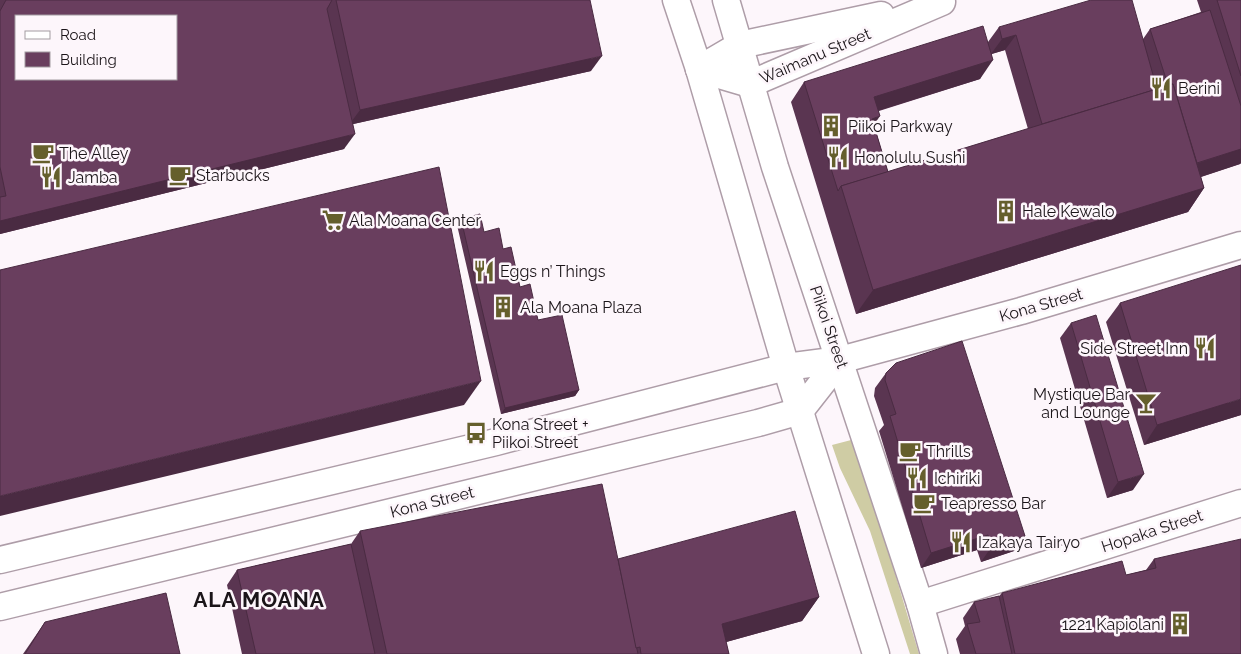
<svg xmlns="http://www.w3.org/2000/svg" width="1241" height="654" font-family="Raleway,sans-serif">
	<rect width="100%" height="100%" fill="#fdf6fb"/>
	<path fill="#cfcca4" d="M855,439L919,654H910L870,531L840,468L832,445Z"/>
	<g fill="none" stroke-linecap="round" stroke-linejoin="round">
		<g stroke="#ae9da8" stroke-width="29">
			<g id="minor">
				<path d="M676,0L699,69L786,367L876,654"/>
				<path d="M726,0L775,167L920,604L934,654"/>
				<path d="M699,69L750,84L942,2"/>
				<path d="M699,69L740,45L881,15"/>
				<path d="M0,560L496,442L786,367L840,360L1021,311L1241,245"/>
				<path d="M920,604L1241,503"/>
				<path d="M0,607L758,423L800,411L840,360"/>
			</g>
		</g>
		<use href="#minor" stroke="#fff" stroke-width="26"/>
	</g>
	<g fill="#5a3551" fill-rule="evenodd">
		<path d="M0,0H590L591,71L353,124L344,149L0,234Z"/>
		<path d="M1197,0H1241V163L1240,164L1201,177L1204,188L1188,212L856,314L791,102L804,82L988,42L999,27L1143,39L1150,29L1201,12ZM1005,50L1028,129L888,172L874,125L879,111L980,79L992,54Z"/>
		<path d="M461,219L484,232L503,249L520,287L538,320L579,390L575,396L501,414L457,225Z"/>
		<path d="M1120,303L1241,415L1144,445L1106,322Z"/>
		<path d="M1071,323L1133,490L1107,498L1060,338Z"/>
		<path d="M886,373L1025,536L1014,551L981,562L977,550L921,568L879,431L884,425L874,396L875,388Z"/>
		<path d="M360,531L618,559L819,597L802,621L726,642L729,654H242L227,585L237,570L351,544Z"/>
		<path d="M1154,559L1241,654H960L956,639L965,626L963,618L974,602L999,596L1002,593L1126,575L1146,570Z"/>
		<path d="M45,622L180,654H23Z"/>
	</g>
	<g fill="#4a2b42">
		<path d="M1016,35L1005,50L991,54L1002,39Z"/>
		<path d="M602,56L591,71L349,125L360,110Z"/>
		<path d="M993,60L980,79L861,116L874,97Z"/>
		<path d="M880,116L867,135L872,119Z"/>
		<path d="M355,134L344,149L0,234V221Z"/>
		<path d="M1241,149V163L1240,164L1179,184L1193,165Z"/>
		<path d="M1204,188L1188,212L856,314L873,290Z"/>
		<path d="M481,381L464,405L0,516V496Z"/>
		<path d="M579,390L575,396L501,414L505,408Z"/>
		<path d="M1241,399V415L1144,445L1157,425Z"/>
		<path d="M1144,474L1133,490L1107,498L1118,482Z"/>
		<path d="M988,535L977,550L921,568L931,553Z"/>
		<path d="M1025,536L1014,551L981,562L992,546Z"/>
		<path d="M819,597L802,621L705,648L722,624Z"/>
	</g>
	<g fill="#693e5e" stroke="#4a2b42" fill-rule="evenodd">
		<path d="M6,0H332L327,9L355,134L0,221V197L6,196L0,167V11ZM16,16H176V79H16Z"/>
		<path d="M336,0H590L602,56L360,110Z"/>
		<path d="M1091,0H1132L1157,89L1042,124L1016,35L1002,39L999,27Z"/>
		<path d="M1217,0H1241V76Z"/>
		<path d="M1210,10L1241,106V149L1197,163L1173,84L1168,85L1150,29Z"/>
		<path d="M983,26L993,60L874,97L880,116L872,119L888,172L841,186L838,191L804,82Z"/>
		<path d="M1173,84L1204,188L873,290L841,186Z"/>
		<path d="M439,167L481,381L0,496V270Z"/>
		<path d="M480,214L484,232L499,228L503,249L511,247L520,287L530,284L538,320L562,315L579,390L505,408L461,219Z"/>
		<path d="M1241,265V399L1157,425L1120,303Z"/>
		<path d="M1096,315L1144,474L1118,482L1071,323Z"/>
		<path d="M962,341L1025,536L992,546L988,535L931,553L890,416L896,414L885,380L886,373L896,363Z"/>
		<path d="M602,484L638,654H387L360,531Z"/>
		<path d="M795,511L819,597L722,624L729,654H641L640,647L636,648L618,559Z"/>
		<path d="M1241,539V654H1015L1002,593L1122,561L1126,575L1156,568L1154,559Z"/>
		<path d="M351,544L375,654H256L237,570Z"/>
		<path d="M166,593L180,654H25L45,622Z"/>
		<path d="M999,596L1012,654H976L967,624L980,622L974,602Z"/>
	</g>
	<defs>
		<g id="restaurant-bare" transform="scale(1.725)"><path d="M-5-6h1v4h1v-4h1v4h1v-4h1v5L-1.5 .5V6h-2V.5L-5-1ZM5-6V6H3V1.5H1.5Q1.5-4 5-6Z" fill="#655f2c" stroke="#fdf6fb" stroke-width="2.5" paint-order="stroke"/></g>
		<g id="building-bare" transform="scale(1.725)"><path d="M-4-6H4V6H1V3H-1V6H-4ZM-2.5-4.3h1.7v1.8h-1.7ZM.8-4.3h1.7v1.8H.8ZM-2.5-1h1.7V.8h-1.7ZM.8-1h1.7V.8H.8Z" fill="#655f2c" stroke="#fdf6fb" stroke-width="2.5" paint-order="stroke"/></g>
		<g id="cafe-bare" transform="scale(1.725)"><path d="M-5.5-4.5H6V0H3Q3 3.5 0 3.5H-2.5Q-5.5 3.5-5.5 0ZM3-3.2v2h1.7v-2ZM-6 4.5H4V6H-6Z" fill="#655f2c" stroke="#fdf6fb" stroke-width="2.5" paint-order="stroke"/></g>
		<g id="supermarket-bare" transform="scale(1.725)"><path d="M-6-5.5h2.5l.6 2H6L4.5 2H-2.5L-4.4-4H-6ZM-1.5 3.2a1.3 1.3 0 1 0 .1 0ZM3 3.2a1.3 1.3 0 1 0 .1 0Z" fill="#655f2c" stroke="#fdf6fb" stroke-width="2.5" paint-order="stroke"/></g>
		<g id="bar-bare" transform="scale(1.725)"><path d="M-6-5H6L.8 .8V4.5H3.5V6h-7V4.5H-.8V.8Z" fill="#655f2c" stroke="#fdf6fb" stroke-width="2.5" paint-order="stroke"/></g>
		<g id="bus-bare" transform="scale(1.725)"><path d="M-5-6H5V4H4V6H2V4H-2V6H-4V4H-5ZM-3.5-4V0h7V-4ZM-3.5 1.2v1.5H-2V1.2ZM2 1.2v1.5H3.5V1.2Z" fill="#655f2c" stroke="#fdf6fb" stroke-width="2.5" paint-order="stroke"/></g>
	</defs>
	<g fill-rule="evenodd">
		<use href="#restaurant-bare" x="1161" y="88"/>
		<use href="#building-bare" x="831" y="126"/>
		<use href="#cafe-bare" x="43" y="153"/>
		<use href="#restaurant-bare" x="838" y="157"/>
		<use href="#cafe-bare" x="180" y="175"/>
		<use href="#restaurant-bare" x="51" y="177"/>
		<use href="#building-bare" x="1006" y="211"/>
		<use href="#supermarket-bare" x="333" y="220"/>
		<use href="#restaurant-bare" x="484" y="271"/>
		<use href="#building-bare" x="503" y="307"/>
		<use href="#restaurant-bare" x="1205" y="348"/>
		<use href="#bar-bare" x="1146" y="403"/>
		<use href="#bus-bare" x="476" y="433"/>
		<use href="#cafe-bare" x="910" y="451"/>
		<use href="#restaurant-bare" x="917" y="478"/>
		<use href="#cafe-bare" x="924" y="503"/>
		<use href="#restaurant-bare" x="961" y="542"/>
		<use href="#building-bare" x="1180" y="624"/>
	</g>
	<g text-anchor="middle" dominant-baseline="central" stroke-width="5" stroke-linejoin="round" paint-order="stroke">
		<g font-size="16" fill="#1b1519" stroke="#fdf6fb">
			<text transform="translate(815 56) rotate(-23)">Waimanu Street</text>
			<text transform="translate(1041 305) rotate(-16)">Kona Street</text>
			<text transform="translate(829 327) rotate(71)">Piikoi Street</text>
			<text transform="translate(432 502) rotate(-14)">Kona Street</text>
			<text transform="translate(1152 531) rotate(-18)">Hopaka Street</text>
		</g>
		<g font-size="16" fill="#1b1519" stroke="#fdf6fb" text-anchor="start">
			<text x="1178" y="88">Berini</text>
			<text x="848" y="126">Piikoi Parkway</text>
			<text x="59" y="153">The Alley</text>
			<text x="854" y="157">Honolulu Sushi</text>
			<text x="196" y="175">Starbucks</text>
			<text x="68" y="177">Jamba</text>
			<text x="1022" y="211">Hale Kewalo</text>
			<text x="349" y="220">Ala Moana Center</text>
			<text x="500" y="271">Eggs n’ Things</text>
			<text x="520" y="307">Ala Moana Plaza</text>
			<text x="1188" y="348" text-anchor="end">Side Street Inn</text>
			<text x="1130" y="394" text-anchor="end">Mystique Bar<tspan x="1130" dy="18">and Lounge</tspan></text>
			<text x="492" y="424">Kona Street +<tspan x="492" dy="18">Piikoi Street</tspan></text>
			<text x="926" y="451">Thrills</text>
			<text x="934" y="478">Ichiriki</text>
			<text x="941" y="503">Teapresso Bar</text>
			<text x="978" y="542">Izakaya Tairyo</text>
			<text x="1164" y="624" text-anchor="end">1221 Kapiolani</text>
		</g>
		<g font-size="21" font-weight="bold" letter-spacing="1" fill="#1b1519" stroke="#fdf6fb">
			<text x="259" y="599">ALA MOANA</text>
		</g>
	</g>
	<rect x="15" y="15" width="162" height="65" fill="#fdf6fb" stroke="#a39ca1"/>
	<rect x="25" y="31" width="25" height="8" fill="#ffffff" stroke="#a39ca1"/>
	<text x="60" y="40" font-size="15" fill="#1b1519">Road</text>
	<rect x="25" y="52" width="25" height="15" fill="#693e5e" stroke="#a39ca1"/>
	<text x="60" y="65" font-size="15" fill="#1b1519">Building</text>
</svg>
